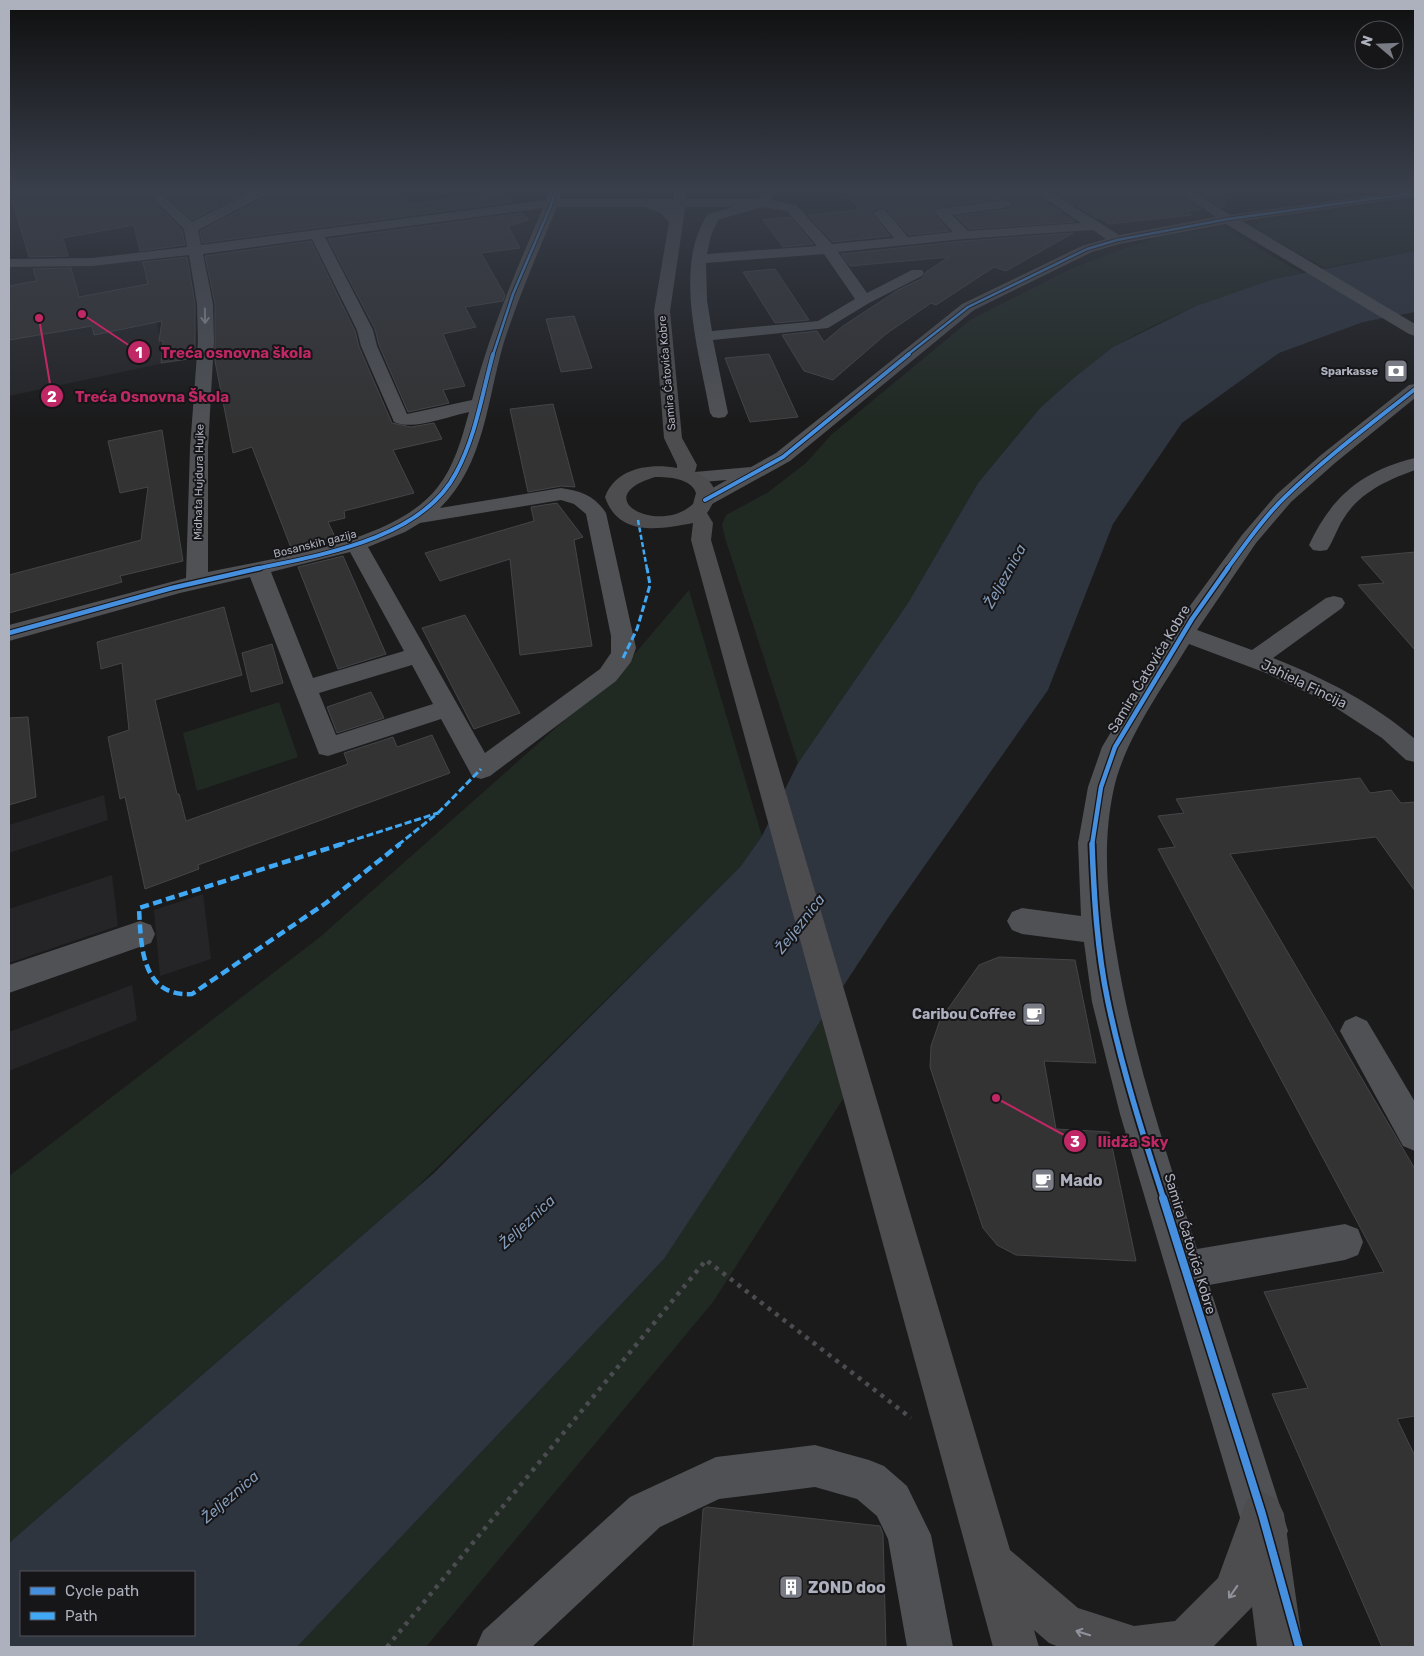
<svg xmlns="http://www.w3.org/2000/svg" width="1424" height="1656" font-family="Rubik,sans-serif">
	<rect width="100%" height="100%" fill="#1b1b1c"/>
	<g fill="#252528">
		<path d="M146,260L164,363L9,396V265H83Z"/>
		<path d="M104,795L108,820L9,853V825Z"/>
		<path d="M112,875L118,926L9,963V909Z"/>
		<path d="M203,894L211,959L160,976L154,910Z"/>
		<path d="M132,985L137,1020L9,1071V1032Z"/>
	</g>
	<g fill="#212923">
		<path d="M1415,200V251L1324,268L1262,232L1255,226L1259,222Z"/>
		<path d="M1223,227L1301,273L1274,279L1196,306L1156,324L1113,347L1076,376L1040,408L978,483L908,603L798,763L725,538L722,525L726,515L767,493L806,463L831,435L970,320L1071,269L1113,252L1162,236Z"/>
		<path d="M689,590L762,836L740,867L412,1192L9,1543V1176L320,937L622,669Z"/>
		<path d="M279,702L298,757L197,791L183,733Z"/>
		<path d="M832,998L855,1080L713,1302L426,1647H297L664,1259Z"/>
	</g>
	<path fill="#2e353f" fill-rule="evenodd" d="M1415,251V312L1363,322L1279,353L1182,423L1113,524L1048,690L888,918L664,1259L297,1647H9V1543L434,1173L740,867L762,836L798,763L908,603L978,483L1040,408L1076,376L1113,347L1196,306L1274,279ZM21,1572H194V1635H21Z"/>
	<g fill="#333334" stroke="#444548">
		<path d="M9,189H141L182,230L185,245L140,251L134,225L63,238L68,256L29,257Z"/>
		<path d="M159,189H252L192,220Z"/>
		<path d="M274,189H400L411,204L504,192L513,202L202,243L200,231L272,194Z"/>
		<path d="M906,189H1029L1075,222L969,229L956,216L1009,209L1013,203L1009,199L1004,198L937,207L933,213L949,231L909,235L886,209L880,207L872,211V214L890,236L833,242L808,215L860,210L846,194Z"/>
		<path d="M1049,189H1173L1201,209L1187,211L1192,215L1109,224L1101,218L1098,219Z"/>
		<path d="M1193,189H1224L1225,206L1221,207Z"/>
		<path d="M522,213L529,220L508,226L520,248L481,253L505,295L503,301L465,307L476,327L443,334L465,386L443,390L449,403L408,412L379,345L375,329L328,239Z"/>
		<path d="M790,217L813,244L783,247L763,220Z"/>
		<path d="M1073,233L1006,271L994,267L936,305L931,303L886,334L833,380L804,371L782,335L817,331L824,342L843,326L898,290L923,278L926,272L949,257L850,266L841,254L964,241Z"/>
		<path d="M311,241L355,331L359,347L392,423L411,427L434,423L442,439L393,450L414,493L344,511L345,518L328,522L337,541L293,553L252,447L233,453L215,361V304L205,256Z"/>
		<path d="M187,257L195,304V358L161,363L163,341H159L162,321L94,335L92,326L9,340V286L37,281L33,269L71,268L79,297L148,284L143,262Z"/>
		<path d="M775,269L809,320L775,323L743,272Z"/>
		<path d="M574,316L592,368L561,372L546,319Z"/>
		<path d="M769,354L798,417L750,422L725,358Z"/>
		<path d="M553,404L575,487L561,486L528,492L510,409Z"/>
		<path d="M162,430L183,561L120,576L122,582L9,613V575L141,540L148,487L120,493L108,441Z"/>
		<path d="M557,503L583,537L574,540L592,646L520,655L510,559L440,581L425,553L534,521L531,507Z"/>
		<path d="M1415,552V650L1358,585L1384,583L1361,557Z"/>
		<path d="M343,556L386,654L338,669L298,567Z"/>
		<path d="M224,607L242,675L155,700L177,794H179L186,821L348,764L344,753L393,737L397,747L432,735L450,773L198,865L199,869L145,889L125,797L120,799L108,737L129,730L122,663L101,669L97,642Z"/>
		<path d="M465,615L520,713L474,729L422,628Z"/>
		<path d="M272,644L283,683L251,692L242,653Z"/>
		<path d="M371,692L384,718L337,733L327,707Z"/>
		<path d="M28,717L36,797L9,805V718Z"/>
		<path d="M1360,778L1370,793L1391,790L1401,803L1415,802V891L1376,837L1230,854L1415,1169V1416L1397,1419L1415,1456V1647H1382L1272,1394L1308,1388L1264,1292L1384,1272L1158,849L1175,847L1158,816L1184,813L1176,799Z"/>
		<path d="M999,957L1075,960L1096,1063L1044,1061L1056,1129L1109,1132L1136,1261L1016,1255L997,1245L983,1228L930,1067L931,1046L940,1020L979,965Z"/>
		<path d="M707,1507L880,1526L883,1534L886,1647H693L703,1509Z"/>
	</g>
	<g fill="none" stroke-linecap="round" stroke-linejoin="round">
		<path stroke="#4b4c4f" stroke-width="4.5" stroke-dasharray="4 5.5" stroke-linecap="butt" d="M387,1647L706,1260L911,1418"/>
		<g fill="#4f5155" fill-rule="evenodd">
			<path d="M143,189H156L192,222L256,189H272L271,192L198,230L201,245L546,200L550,189H562L560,199H758L766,189H778L771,200L796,205L832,244L894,238L873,213L880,209L885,210L908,237L953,232L937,215L935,212L937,209L1004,200L1009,201L1011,204L1009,207L952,215L968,231L1081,223L1031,189H1046L1119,235L1216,217L1175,189H1190L1230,215L1415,189V197L1242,221L1415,324V336L1409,334L1226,224L1119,244L1092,252L974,310L790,461L712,504L705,506L698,504L695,500L698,496L727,480L690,483L683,481L680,477L683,473L751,467L776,453L962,304L1082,246L1106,239L1093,230L964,239L838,252L867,293L912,270H922L924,273L922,276L869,303L828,328L713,340L728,413L725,417L719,418L713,417L710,413C700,354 672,267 708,214L733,207H557C538,252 519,296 504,342C487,399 485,464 440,508L561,488C581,491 595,496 606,513L636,648L631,662L616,681L490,776L481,779L472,776L441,719L328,756L319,754L250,577L180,593L9,641V625L186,578L190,448L198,341L197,304L189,255L92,266L9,267V259L92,258L187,247L184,229ZM762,207L787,211L817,246L707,254L711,235L718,220ZM543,208C515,273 490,331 472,400L407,414L377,346L373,330L325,237ZM312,239L357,330L361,346L394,422C412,431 450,416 469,412C462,438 454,467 437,488C394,543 273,558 208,572V448L214,341L213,304L203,254ZM824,254L855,299L818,321L712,331L707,300L706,263ZM561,500L574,504L586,514L611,636V653L600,669L485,753L368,547L405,532L420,523ZM350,552L404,651L313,678L271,572ZM412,665L433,704L336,735L319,693Z"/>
			<path d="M1415,384V398L1335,463L1291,502L1256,543L1197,630L1252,650L1326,598L1334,596L1342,598L1345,603L1342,608L1273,658C1324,678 1373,703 1415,739V762L1406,760L1382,738L1327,702L1266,673L1189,644C1163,687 1125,739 1114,788C1102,842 1107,896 1116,950C1132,1052 1166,1151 1197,1249L1345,1224L1358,1229L1363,1242L1358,1255L1345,1260L1209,1285L1288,1531L1281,1546L1266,1553L1251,1546L1244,1531L1120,1114L1092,1002L1084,942L1022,934L1012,930L1007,921L1012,912L1022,908L1081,916L1078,843L1088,787L1102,747L1170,633L1242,535L1277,494L1321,455L1409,385Z"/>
			<path d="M1415,458V470C1388,480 1360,492 1344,518C1337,528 1334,540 1327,550L1320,551L1313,550L1309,545C1332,496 1362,471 1415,458Z"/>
			<path d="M140,921L151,925L155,934L151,943L9,993V965Z"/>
			<path d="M1356,1016L1367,1021L1415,1102V1151L1403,1146L1340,1031L1345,1021Z"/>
			<path d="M815,1445L869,1460L884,1466L907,1486L931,1535L953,1647H907L888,1539L877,1516L857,1499L815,1487L719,1499L660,1527L532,1647H476L483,1631L630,1497L716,1457Z"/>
		</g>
		<path fill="#4d4d50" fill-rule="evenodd" d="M675,189H688L670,311L682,438L697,465L695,472C716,482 721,494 707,513L713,523L711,540L1010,1550L1078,1608L1134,1626L1175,1621L1218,1578L1247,1499L1262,1492L1277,1499L1284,1514L1303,1647H1257L1252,1607L1213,1647H1059L1049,1643L1034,1630L1039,1647H993L691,540L693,523C661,529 619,538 605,497C616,468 649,463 677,468V465L664,438L654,311L669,222L661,213L639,205L637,202L644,198L671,208ZM655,477C669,477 691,478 696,493L693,504C659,536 586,498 655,477Z"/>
		<path stroke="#3fa9f5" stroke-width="2.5" stroke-dasharray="5 2.5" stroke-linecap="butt" d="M638,520L647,569"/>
		<g stroke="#3fa9f5" stroke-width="3" stroke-dasharray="7 3" stroke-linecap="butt">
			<path d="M623,658L637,629L650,585L647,568"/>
			<path d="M438,813L481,769"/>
			<path d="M338,845L438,813"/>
			<path d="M398,845L438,813"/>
		</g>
		<path stroke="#3fa9f5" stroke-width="4.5" stroke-dasharray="9 4.5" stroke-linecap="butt" d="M342,844L139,908C141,946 141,997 192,994L326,903L400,844"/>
		<g stroke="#161518" stroke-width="4.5">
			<g id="cycleway-far4">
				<path d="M493,355L513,294L552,203L556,189"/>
				<path d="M907,355L968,307L1087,249L1117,240L1228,219L1415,193"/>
			</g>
		</g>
		<g stroke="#161518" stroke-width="5.5">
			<g id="cycleway-far3">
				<path d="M705,500L783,457L909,354"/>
				<path d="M254,569C320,555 422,539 456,473C476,436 482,394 493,354"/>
				<path d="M1227,569C1245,545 1263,518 1285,497C1325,458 1371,424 1415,389"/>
			</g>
		</g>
		<g stroke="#161518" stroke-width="7">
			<g id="cycleway-far2">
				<path d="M9,633L172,588L260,568"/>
				<path d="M1092,845L1101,787L1115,747L1192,619L1228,568"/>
			</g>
		</g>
		<g stroke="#161518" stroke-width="9">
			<path id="cycleway-far1" d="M1092,844C1094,897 1097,950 1108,1002C1122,1069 1143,1135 1164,1200"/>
		</g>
		<g stroke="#161518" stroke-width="11">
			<path id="cycleway" d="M1163,1198L1262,1514L1299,1647"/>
		</g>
		<use href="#cycleway-far4" stroke="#468fdf" stroke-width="2.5"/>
		<use href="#cycleway-far3" stroke="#468fdf" stroke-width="4"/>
		<use href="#cycleway-far2" stroke="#468fdf" stroke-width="4.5"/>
		<use href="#cycleway-far1" stroke="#468fdf" stroke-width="5.5"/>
		<use href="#cycleway" stroke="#468fdf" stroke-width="8"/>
	</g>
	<defs><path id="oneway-shaft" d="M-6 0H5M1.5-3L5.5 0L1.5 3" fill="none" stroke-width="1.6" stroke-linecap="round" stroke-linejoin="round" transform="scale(1.25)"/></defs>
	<use stroke="#91949e" href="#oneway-shaft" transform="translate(205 316) rotate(89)"/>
	<g stroke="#90929c">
		<use href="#oneway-shaft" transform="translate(1233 1592) rotate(125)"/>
		<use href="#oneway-shaft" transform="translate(1083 1633) rotate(-163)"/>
	</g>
	<linearGradient id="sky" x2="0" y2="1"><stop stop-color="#0f0f0f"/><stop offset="0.45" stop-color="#393f4b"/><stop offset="1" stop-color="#393f4b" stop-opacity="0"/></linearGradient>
	<rect width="1424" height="421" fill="url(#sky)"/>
	<defs>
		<g id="bank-square" transform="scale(1.25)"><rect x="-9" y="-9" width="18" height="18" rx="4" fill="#7a7c85" stroke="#161518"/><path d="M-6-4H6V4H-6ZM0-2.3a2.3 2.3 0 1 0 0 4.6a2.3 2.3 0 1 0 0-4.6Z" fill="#fff"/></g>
		<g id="cafe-square" transform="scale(1.25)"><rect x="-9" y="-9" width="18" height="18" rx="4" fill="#7a7c85" stroke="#161518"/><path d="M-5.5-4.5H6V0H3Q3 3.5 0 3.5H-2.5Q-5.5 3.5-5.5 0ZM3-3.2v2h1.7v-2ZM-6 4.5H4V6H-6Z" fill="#fff"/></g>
		<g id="building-square" transform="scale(1.25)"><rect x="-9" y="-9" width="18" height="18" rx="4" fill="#7a7c85" stroke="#161518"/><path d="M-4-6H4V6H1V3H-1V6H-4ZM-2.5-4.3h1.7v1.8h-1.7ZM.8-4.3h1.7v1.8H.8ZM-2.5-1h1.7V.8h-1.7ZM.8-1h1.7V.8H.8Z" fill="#fff"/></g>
	</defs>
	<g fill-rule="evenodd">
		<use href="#bank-square" x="1396" y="371"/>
		<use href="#cafe-square" x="1034" y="1014"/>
		<use href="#cafe-square" x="1043" y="1180"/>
		<use href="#building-square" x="791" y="1587"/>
	</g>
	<g text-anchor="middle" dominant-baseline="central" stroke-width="4" stroke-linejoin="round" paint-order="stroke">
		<g font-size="11" font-weight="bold" fill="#adb0bd" stroke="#161518" text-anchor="end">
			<text x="1378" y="371">Sparkasse</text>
		</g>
		<g font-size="11" fill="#adb0bd" stroke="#161518">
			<text transform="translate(667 373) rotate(-95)">Samira Ćatovića Kobre</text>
			<text transform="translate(199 482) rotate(-89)">Midhata Hujdura Hujke</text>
			<text transform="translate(315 544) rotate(-14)">Bosanskih gazija</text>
		</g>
		<g font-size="14" fill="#adb0bd" stroke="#161518">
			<text transform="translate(1149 669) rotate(-59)">Samira Ćatovića Kobre</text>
			<text transform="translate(1304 684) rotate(26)">Jahiela Fincija</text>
			<text transform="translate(1190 1244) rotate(73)">Samira Ćatovića Kobre</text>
		</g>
		<g font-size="14" font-weight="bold" fill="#adb0bd" stroke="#161518" text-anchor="end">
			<text x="1016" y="1014">Caribou Coffee</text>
		</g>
		<g font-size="15" font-style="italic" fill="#849bb8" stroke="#161518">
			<text transform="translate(1005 576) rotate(-61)">Željeznica</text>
			<text transform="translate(800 924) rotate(-52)">Željeznica</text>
			<text transform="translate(527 1222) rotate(-43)">Željeznica</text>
			<text transform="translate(230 1497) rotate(-41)">Željeznica</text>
		</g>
		<g font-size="16" font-weight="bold" fill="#adb0bd" stroke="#161518" text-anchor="start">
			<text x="1060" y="1180">Mado</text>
			<text x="808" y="1587">ZOND doo</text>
		</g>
	</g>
	<path fill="none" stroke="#c02765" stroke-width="2" d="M82 314L139 352M39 318L52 396M996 1098L1075 1141"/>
	<g fill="#c02765" stroke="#161518" stroke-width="2">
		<circle cx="82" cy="314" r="5"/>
		<circle cx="39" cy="318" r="5"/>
		<circle cx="996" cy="1098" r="5"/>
		<circle cx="139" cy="352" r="12"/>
		<circle cx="52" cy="396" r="12"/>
		<circle cx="1075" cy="1141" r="12"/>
	</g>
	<g font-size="15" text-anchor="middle" font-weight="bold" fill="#fff">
		<text x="139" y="358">1</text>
		<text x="52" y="402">2</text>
		<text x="1075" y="1147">3</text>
	</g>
	<g font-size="15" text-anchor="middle" font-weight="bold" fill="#c02765" stroke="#161518" stroke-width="4" stroke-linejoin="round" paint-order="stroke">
		<text x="236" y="358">Treća osnovna škola</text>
		<text x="152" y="402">Treća Osnovna Škola</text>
		<text x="1133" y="1147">Ilidža Sky</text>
	</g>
	<rect width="1424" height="1656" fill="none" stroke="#adb0bd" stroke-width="20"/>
	<rect x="20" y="1571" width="175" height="65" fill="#161518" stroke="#52535a"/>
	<rect x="30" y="1587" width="25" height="8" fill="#468fdf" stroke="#52535a"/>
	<text x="65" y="1596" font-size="15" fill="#adb0bd">Cycle path</text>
	<rect x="30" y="1612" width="25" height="8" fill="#3fa9f5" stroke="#52535a"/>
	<text x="65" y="1621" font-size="15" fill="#adb0bd">Path</text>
	<g transform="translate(1379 45) rotate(289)"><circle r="24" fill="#161518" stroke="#52535a"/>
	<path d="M0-4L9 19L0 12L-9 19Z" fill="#7a7c85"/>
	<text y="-8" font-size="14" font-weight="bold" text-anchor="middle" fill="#adb0bd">N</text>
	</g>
</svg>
